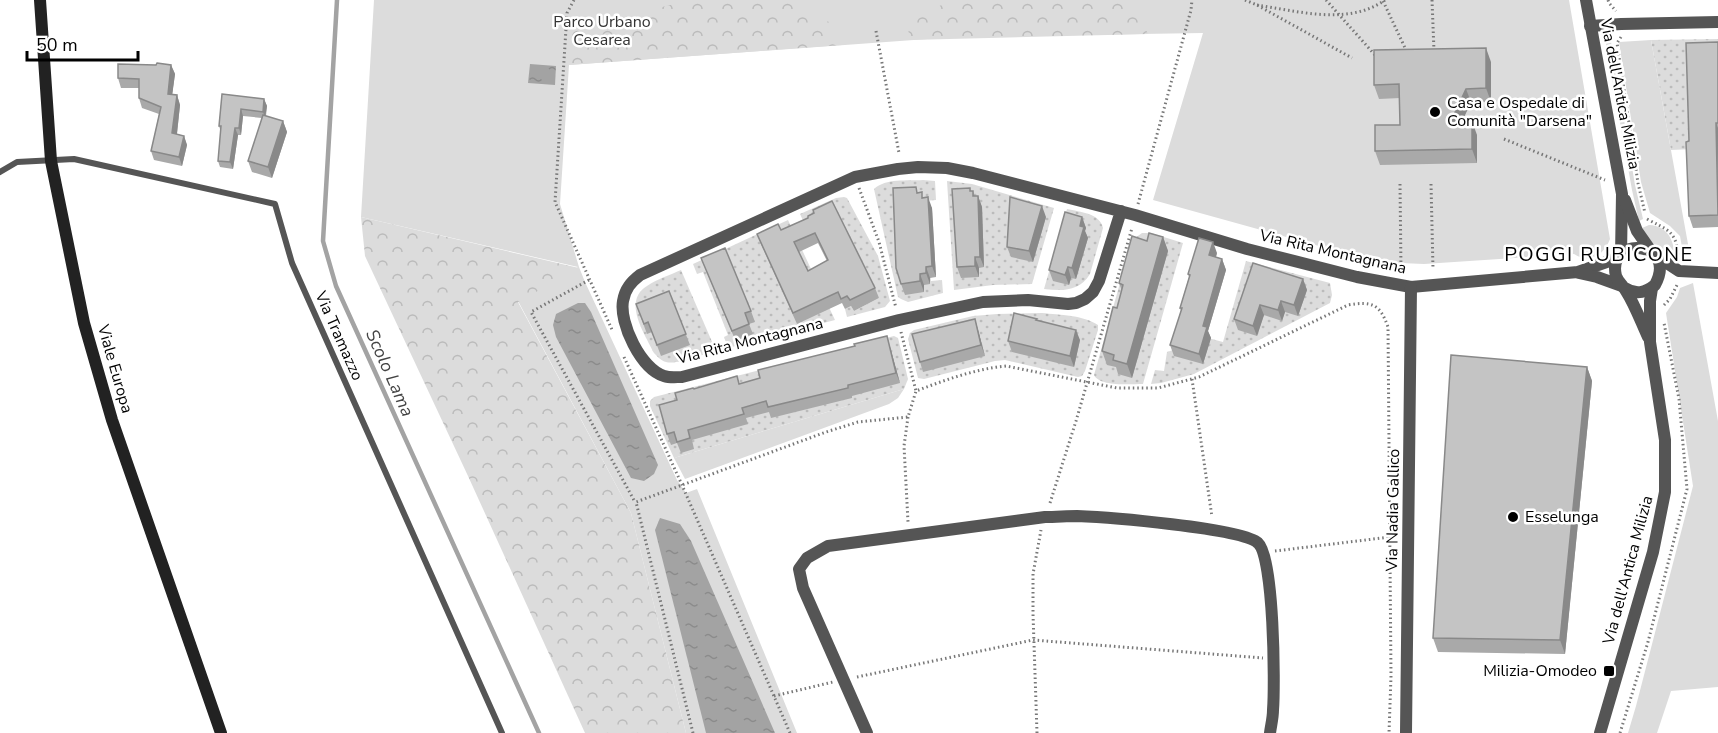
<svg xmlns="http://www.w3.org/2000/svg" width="1718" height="733" font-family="'Nunito Sans',sans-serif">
	<defs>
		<pattern id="forest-crowns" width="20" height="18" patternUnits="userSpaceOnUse" patternTransform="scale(1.5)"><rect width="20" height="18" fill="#dcdcdc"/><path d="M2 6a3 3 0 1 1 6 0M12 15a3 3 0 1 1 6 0" fill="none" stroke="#bbb"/></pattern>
		<pattern id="garden-dots" width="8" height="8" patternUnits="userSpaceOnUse" patternTransform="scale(1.5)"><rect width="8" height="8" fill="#dcdcdc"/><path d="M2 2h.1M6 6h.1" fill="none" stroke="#bbb" stroke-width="1.8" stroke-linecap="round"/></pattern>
		<pattern id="water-ripples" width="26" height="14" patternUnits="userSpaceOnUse" patternTransform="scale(1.5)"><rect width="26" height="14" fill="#a3a3a3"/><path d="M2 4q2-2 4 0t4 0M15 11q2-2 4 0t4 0" fill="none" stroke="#8b8b8b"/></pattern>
	</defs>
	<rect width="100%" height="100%" fill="#fff"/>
	<g fill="#dcdcdc">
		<path d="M374,0H1569L1610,239C1604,255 1590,264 1574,254L1424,264L1377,262L1153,200L1203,33L955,37L569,65L560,204L579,267L585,282L677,480L686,493L697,489L797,733H686L631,513L518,301L578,267L361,217Z"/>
		<path d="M1610,36L1635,185L1643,219L1639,221L1632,190L1606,44Z"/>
		<path d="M1651,40L1690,255L1684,254L1683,253L1680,236L1670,226L1650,213L1641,182L1619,42Z"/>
		<path d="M1649,225C1669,226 1674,242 1675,258C1660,252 1650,243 1642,228Z"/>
		<path d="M1693,283L1718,421V687L1671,691L1657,733H1628L1636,706L1693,486L1666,313L1677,297L1680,288Z"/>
		<path d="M904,389L898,398L889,404L685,479L674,458Z"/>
	</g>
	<g fill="url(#forest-crowns)">
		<path d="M691,0H788L840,28L842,45L568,65L571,29Z"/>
		<path d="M951,0H1131L1148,34L910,40L907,23Z"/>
		<path d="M361,217L579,268L518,302L631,513L686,733H585L468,476L365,256Z"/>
	</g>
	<g fill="url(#garden-dots)">
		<path d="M1718,39V148L1671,150L1651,40Z"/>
		<path d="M923,180L935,181L936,200L923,201L931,281L942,280L943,293L908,302L901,299L898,297L874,189C886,178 907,181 923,180Z"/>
		<path d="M947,181L972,184L1054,208L1032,284L993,285L954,290Z"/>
		<path d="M844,197L847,198L878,256L890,301L885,307L847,317L845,309L851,306L854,311L879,298L807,229L800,214L836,198Z"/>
		<path d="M1067,209C1080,212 1100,213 1103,228L1090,274C1079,292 1062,291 1044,289Z"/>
		<path d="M788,220L835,320L728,348L724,337L728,335L703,272L697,274L693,264Z"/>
		<path d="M1142,233H1151L1183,243L1143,384C1130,384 1100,387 1094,375L1131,244L1135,238Z"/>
		<path d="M1246,261L1330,283L1332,295L1330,303L1194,374L1161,383L1151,384L1155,370L1164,371L1167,352L1173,350L1178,330L1223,342Z"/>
		<path d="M681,270L716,351C704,354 678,365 666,362C661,361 657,356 654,353C645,334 622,301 647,286C657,279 670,275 681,270Z"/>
		<path d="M1042,313C1060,315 1083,315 1098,325V330L1085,371L1082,376L1078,377L1005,360L995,361L924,379L918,378L908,339L910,333L914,330L973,316L997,314Z"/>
		<path d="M894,336L898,338L908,379L904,389L674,458L650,406V401L654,397Z"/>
	</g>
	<g fill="url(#water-ripples)">
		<path d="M530,64L556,66L555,85L528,83Z"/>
		<path d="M578,303H585L591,312L658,465L654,474L644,481L631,478L556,337L553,325L556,314Z"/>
		<path d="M660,518L680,524L691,541L775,733H706L655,530Z"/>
	</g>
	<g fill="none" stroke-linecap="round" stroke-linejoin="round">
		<path stroke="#a3a3a3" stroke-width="4.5" d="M337,0L323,241L336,286L539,733"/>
		<g stroke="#777" stroke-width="3" stroke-dasharray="1.5 3" stroke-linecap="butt">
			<path d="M574,0L567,13L555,202L613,332"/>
			<path d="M1245,0L1257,5L1352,58"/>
			<path d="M1326,0L1375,55"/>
			<path d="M1432,0L1434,51"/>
			<path d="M1608,0L1609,3L1616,11"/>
			<path d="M1383,1L1407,52"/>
			<path d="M1257,5C1297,11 1349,26 1385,0"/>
			<path d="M876,31L899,153"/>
			<path d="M1621,37L1617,43L1638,183L1645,213"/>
			<path d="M1504,139L1605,180"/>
			<path d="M1400,184L1401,270"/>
			<path d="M1431,184L1433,269"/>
			<path d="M859,188L879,242L896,308"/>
			<path d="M1138,204L1191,10L1192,0"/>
			<path d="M1647,219C1665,229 1677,230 1678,256"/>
			<path d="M589,280L531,312L635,502"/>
			<path d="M1664,305L1670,299L1678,283"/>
			<path d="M901,332L916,391"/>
			<path d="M624,357L682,485L790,733"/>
			<path d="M1192,379L1212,517"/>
			<path d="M908,417L904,446L908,522"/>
			<path d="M1050,503L1076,421L1132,228"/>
			<path d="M1275,551L1390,537"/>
			<path d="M857,677L1033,640L1263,658"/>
			<path d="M774,696L833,682"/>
			<path d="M693,733L636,502L826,432L858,422L908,417L916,391C945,380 975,369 1006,366L1117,388H1158L1199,377L1348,305C1372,301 1380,304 1388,327L1391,676L1389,733"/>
			<path d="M1037,733L1033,614V574L1041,530"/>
			<path d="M1620,733L1648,642L1687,489L1679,399L1664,323"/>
		</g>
		<path stroke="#555" stroke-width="6" d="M0,172L17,162L74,159L275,204L292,263L502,733"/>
		<g stroke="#555" stroke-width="12">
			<path d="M1586,0L1622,194L1621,255"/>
			<path d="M1590,26L1621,24L1718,22"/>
			<path d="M1625,200L1637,231L1651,251"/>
			<path d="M1121,211L1099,281L1093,292L1085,299L1076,303L1068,304L1028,300L983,302L899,320L682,377C676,377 670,378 664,376C641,369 619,323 623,301C625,289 631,282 640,275L855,177L898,169L918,167L947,168L973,173L1135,215L1247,249L1357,277L1411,287L1578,272L1618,258"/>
			<path d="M1656,256L1679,271L1718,273"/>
			<path d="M1579,273L1597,277L1622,286"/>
			<path d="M1625,288C1636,295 1645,293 1655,285C1679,240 1606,235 1616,276C1618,282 1623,285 1626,291C1635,305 1641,322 1648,337"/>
			<path d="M867,733L803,588L799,569L807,558L828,546L1045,517C1056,517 1067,516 1077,516C1105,517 1242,528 1258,543C1274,557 1275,684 1273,710C1273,718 1271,725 1270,733"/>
			<path d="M1406,733L1411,287"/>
			<path d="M1600,733L1653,552L1665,492V440L1650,342V301L1652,288"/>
		</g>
		<path stroke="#222" stroke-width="12" d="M40,0L51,161L84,323L112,420L221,733"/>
	</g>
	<g fill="#a9a9a9" fill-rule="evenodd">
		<path d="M1718,42V227L1693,228L1689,216V141Z"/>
		<path d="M1491,62V102H1471L1462,121L1477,135V163L1380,165L1375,151L1400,125V98L1379,99L1374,85Z"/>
		<path d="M171,65L175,74L172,95H177L180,105L177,134L184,136L187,145L182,166L154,160L151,151L159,114L142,108L139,98V88H121L118,78Z"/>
		<path d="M222,94L264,99L267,106L266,116L283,121L287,132L272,178L252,172L248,161L262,118L243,116L241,135H238L233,169L220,167L218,161L221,132L219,126Z"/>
		<path d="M971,191H973L975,196H978L982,207L984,267L979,268V277L961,278L957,267Z"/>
		<path d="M918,193L923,198L932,208L936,277L930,278V284L924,285V292L905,295L901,284Z"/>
		<path d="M1046,217L1033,262L1011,257L1007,247Z"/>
		<path d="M1082,217L1086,228L1085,231L1088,238L1076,279L1071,278L1069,285L1053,281L1049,270Z"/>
		<path d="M808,218L875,288L879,298L854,311L851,306L845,309L842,303L797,324L761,244L757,234L781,230ZM818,243L827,261L808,271L799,252Z"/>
		<path d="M1163,237L1168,251L1132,378L1118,374L1116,367L1107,365L1102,351L1122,291L1119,283L1147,241Z"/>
		<path d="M1217,253L1216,257L1222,259L1226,270L1208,331L1211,338L1203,364L1174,356L1170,345L1181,311L1180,308L1189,277L1188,274Z"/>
		<path d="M701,258L751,311L755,322L749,324L753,334L736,342Z"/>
		<path d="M1303,279L1307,290L1298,316L1285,312L1282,321L1264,315L1257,336L1238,330L1234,319Z"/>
		<path d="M669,291L690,345L661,356L652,332L647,334L636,304Z"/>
		<path d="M975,319L985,356L923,372L920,362Z"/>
		<path d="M1037,320L1080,340L1074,367L1012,352L1008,341Z"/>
		<path d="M890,347L900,383L852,396V398L771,418L769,412L746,418L748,424L692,440L694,449L681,453L677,443L671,445L667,434L677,400L694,389L737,376L739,384Z"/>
		<path d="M1587,367L1592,381L1565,654L1438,652L1433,638Z"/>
	</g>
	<g fill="#898989">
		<path d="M1486,48L1491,62V102L1486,88Z"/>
		<path d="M171,65L175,74L171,104L168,94Z"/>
		<path d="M1466,89L1471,102L1456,135L1451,121Z"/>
		<path d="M177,95L180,105L176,142L172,133Z"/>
		<path d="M264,99L267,106L265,118L263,112Z"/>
		<path d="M241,109L243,116L241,135L239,128Z"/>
		<path d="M283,121L287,132L272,178L268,167Z"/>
		<path d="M1472,121L1477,135V163L1472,149Z"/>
		<path d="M1716,123L1718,128V181Z"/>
		<path d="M235,128L238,135L233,169L230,162Z"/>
		<path d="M184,136L187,145L182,166L179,157Z"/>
		<path d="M978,196L982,207L984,267L980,257Z"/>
		<path d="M928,197L932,208L936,277L932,266Z"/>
		<path d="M1042,206L1046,217L1033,262L1029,251Z"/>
		<path d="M1082,217L1086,228L1085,231L1088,238L1076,279L1072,268L1080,226Z"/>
		<path d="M1163,237L1168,251L1132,378L1127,364Z"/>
		<path d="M1213,242L1217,253L1213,266L1209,255Z"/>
		<path d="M975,257L979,268V277L975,266Z"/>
		<path d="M1222,259L1226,270L1208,331L1211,338L1203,364L1199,354L1203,326Z"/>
		<path d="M926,267L930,278V284L926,273Z"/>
		<path d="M1068,267L1071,278L1069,285L1065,275Z"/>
		<path d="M920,274L924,285V292L920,281Z"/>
		<path d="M1303,279L1307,290L1298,316L1294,305Z"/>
		<path d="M1281,301L1285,312L1282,321L1278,310Z"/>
		<path d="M1260,305L1264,315L1257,336L1253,326Z"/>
		<path d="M975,319L978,330L985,356L981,345Z"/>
		<path d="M1076,330L1080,340L1074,367L1070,356Z"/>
		<path d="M887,336L890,347L900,383L896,373Z"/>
		<path d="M1587,367L1592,381L1565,654L1560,640Z"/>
	</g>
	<g fill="#c4c4c4" stroke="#898989" stroke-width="1.5" fill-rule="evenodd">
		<path d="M1718,42V123H1716L1718,215L1689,216L1686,142L1689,141L1686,43Z"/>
		<path d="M1486,48V88L1466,89L1451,121H1472V149L1375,151V125H1400L1399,84L1374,85V50Z"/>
		<path d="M157,63L171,65L168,94L177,95L172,133L184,136L179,157L151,151L161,107L139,98V79L118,78V64L156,65Z"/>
		<path d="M222,94L264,99L263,112L241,109L239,128H235L230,162L218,161L221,126H219Z"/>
		<path d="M263,115L283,121L268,167L248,161Z"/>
		<path d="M916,187L917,193L922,192V198L928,197L932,266L926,267V273L920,274V281L901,284L896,268L893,188Z"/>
		<path d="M970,188V191H973V196H978L980,257H975V266L957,267L952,189Z"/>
		<path d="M1010,197L1042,206L1029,251L1007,247Z"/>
		<path d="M832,201L875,288L850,300L847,296L841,299L838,292L793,313L757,234L778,224L781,230L808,218V216L814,213L813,210ZM815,233L828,260L808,271L794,242Z"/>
		<path d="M1065,212L1082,217L1080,226L1084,227L1072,268L1068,267L1065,275L1049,270Z"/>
		<path d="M1149,233L1163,237L1127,364L1113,360L1114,355L1102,351L1113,307L1117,308L1123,285L1119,283L1132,236L1147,241Z"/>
		<path d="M1199,238L1213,242L1209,255L1222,259L1203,326L1207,327L1199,354L1170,345L1182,308H1180L1190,275L1188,274Z"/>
		<path d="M725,248L751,311L745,313L749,324L732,331L701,258Z"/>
		<path d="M1253,263L1303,279L1294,305L1281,301L1278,310L1260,305L1253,326L1234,319Z"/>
		<path d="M669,291L686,334L657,345L648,322L644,324L636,304Z"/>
		<path d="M1014,313L1037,319L1036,320L1076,330L1070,356L1008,341Z"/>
		<path d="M975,319L981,345L920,362L912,334Z"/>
		<path d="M887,336L896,373L848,385V388L768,407L766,401L742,408L744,414L688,430L690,438L677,442L674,432L667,434L659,405L677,400L675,393L693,388L694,389L737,376L739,384L760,378L758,370L855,346L854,344Z"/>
		<path d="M1451,355L1587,367L1560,640L1433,638Z"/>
	</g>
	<g fill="#000" stroke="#fff" stroke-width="2">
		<circle cx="1435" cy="112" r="6"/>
		<circle cx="1513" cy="517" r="6"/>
		<rect x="1603" y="665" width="12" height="12" rx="3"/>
	</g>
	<g text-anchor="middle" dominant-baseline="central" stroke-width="5" stroke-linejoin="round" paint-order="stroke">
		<g font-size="16" fill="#333" stroke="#fff">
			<text x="602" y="22">Parco Urbano<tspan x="602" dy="18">Cesarea</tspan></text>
		</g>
		<g font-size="16" fill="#000" stroke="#fff">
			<text transform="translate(1620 94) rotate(79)">Via dell'Antica Milizia</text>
			<text transform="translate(1333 252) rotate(13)">Via Rita Montagnana</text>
			<text transform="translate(339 336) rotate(66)">Via Tramazzo</text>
			<text transform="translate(750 341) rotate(-14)">Via Rita Montagnana</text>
			<text transform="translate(115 369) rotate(74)">Viale Europa</text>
			<text transform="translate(1393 510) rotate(-89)">Via Nadia Gallico</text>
			<text transform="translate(1628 570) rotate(-75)">Via dell'Antica Milizia</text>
		</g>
		<g font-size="16" fill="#000" stroke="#fff" text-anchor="start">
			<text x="1447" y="103">Casa e Ospedale di<tspan x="1447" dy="18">Comunità "Darsena"</tspan></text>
			<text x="1525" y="517">Esselunga</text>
			<text x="1597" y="671" text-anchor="end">Milizia-Omodeo</text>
		</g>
		<g font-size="18" font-style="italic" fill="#444" stroke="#fff">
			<text transform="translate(390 373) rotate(66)">Scolo Lama</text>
		</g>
		<g font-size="20" letter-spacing="1.5" fill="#000" stroke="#fff">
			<text x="1599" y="254">POGGI RUBICONE</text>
		</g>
	</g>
	<path d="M27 51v9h111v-9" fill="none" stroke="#000000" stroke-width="3"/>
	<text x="36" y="51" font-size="18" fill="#000000" stroke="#ffffff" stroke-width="4.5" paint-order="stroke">50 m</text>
</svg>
